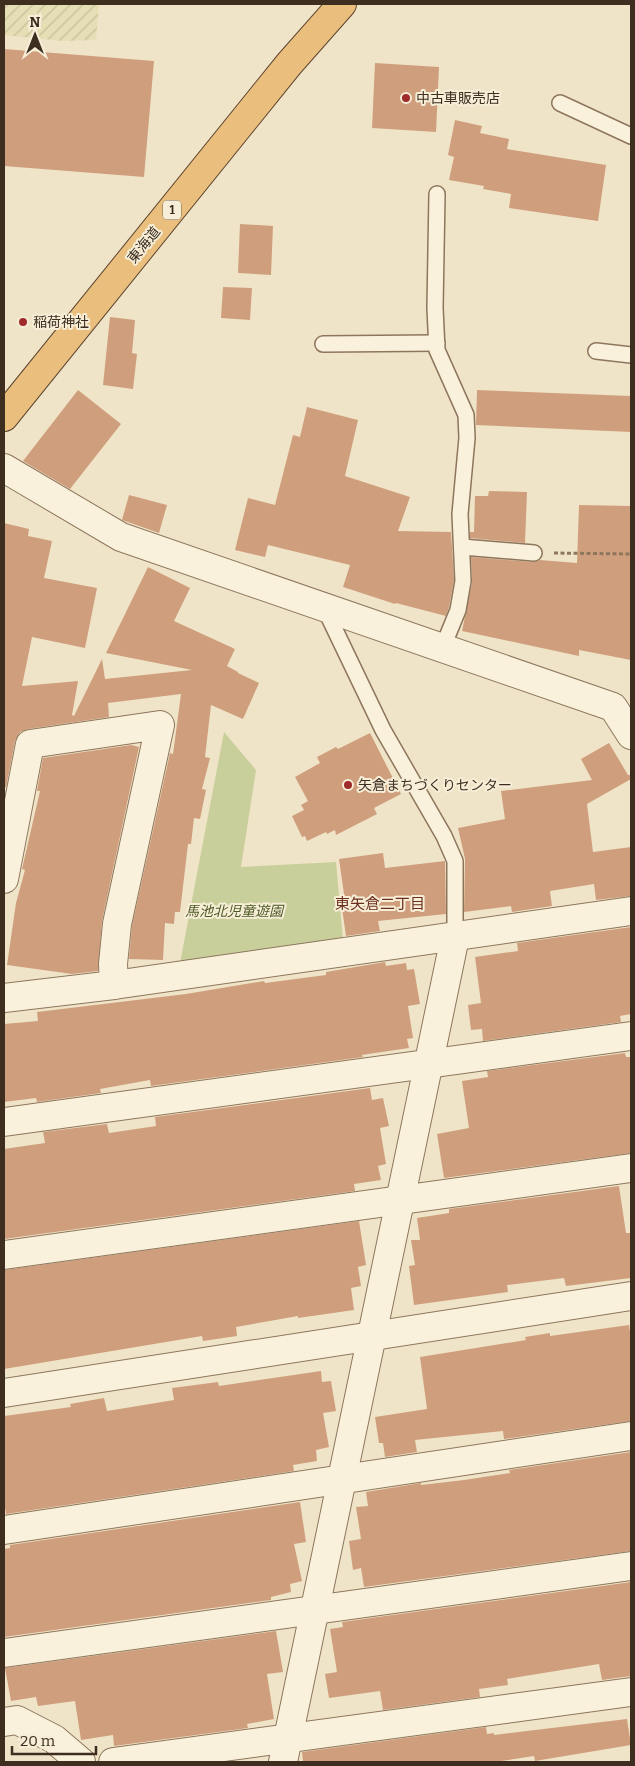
<svg xmlns="http://www.w3.org/2000/svg" width="635" height="1766" font-family="Bitter,'Noto Sans JP',serif">
	<defs>
		<pattern id="farmland-furrows" width="10" height="10" patternUnits="userSpaceOnUse" patternTransform="scale(1.25)"><rect width="10" height="10" fill="#e6deb5"/><path d="M-1 1l2-2M0 10L10 0M9 11l2-2" fill="none" stroke="#c6bf9b"/></pattern>
	</defs>
	<rect width="100%" height="100%" fill="#f0e4c8"/>
	<path fill="url(#farmland-furrows)" d="M4,4H99L96,40L63,41L4,35Z"/>
	<path fill="#c9cf9b" d="M224,732L256,770L241,867L336,862L343,940L180,963Z"/>
	<g fill="#cf9f7d">
		<path d="M4,49L154,61L144,177L4,166Z"/>
		<path d="M375,63L439,67L436,132L372,128Z"/>
		<path d="M455,120L482,126L480,133L509,139L507,149L606,165L598,221L509,208L511,194L483,189L484,186L449,180L454,157L448,155Z"/>
		<path d="M240,224L273,226L271,275L238,273Z"/>
		<path d="M223,287L252,288L250,320L221,318Z"/>
		<path d="M110,317L135,320L132,353L137,354L133,389L103,385Z"/>
		<path d="M78,390L121,424L70,489L23,461Z"/>
		<path d="M477,390L631,396V432L476,425Z"/>
		<path d="M307,407L358,420L345,476L410,497L398,531L451,532L454,580L449,607L446,616L396,603L395,604L343,587L350,565L268,545L265,557L235,550L248,498L275,505L293,435L300,437Z"/>
		<path d="M489,491L527,492L525,543L470,538V532H474L475,496H488Z"/>
		<path d="M129,495L167,505L159,533L122,520Z"/>
		<path d="M579,505L631,506V660L579,650V656L462,631L472,583L471,557L533,562L540,560L577,563Z"/>
		<path d="M4,523L29,529L28,536L52,541L44,578L97,588L85,648L32,637L22,686L78,681L72,715L74,716L102,659L105,679L192,670L106,653L148,567L190,588L174,621L235,649L227,666L238,672V673L259,683L243,719L211,705L205,757L210,758L202,789L206,790L200,819L194,818L191,844H188L180,912H175L174,924L165,923L163,960L129,959L132,926L170,753L173,754L181,694L108,703L109,717L28,729L20,732L15,741L6,787H4Z"/>
		<path d="M370,733L401,794L374,808L377,814L336,835L335,830L327,834L326,832L307,841L305,836L302,837L292,816L304,810L301,805L308,801L295,777L320,763L317,757L336,747L338,749Z"/>
		<path d="M609,743L628,775H631V779L587,804L593,852L631,847V896L596,900L594,884L550,891L552,906L512,912L511,906L464,912L465,859L458,828L505,819L501,791L592,780L581,759Z"/>
		<path d="M131,745L139,747L102,921L98,971L72,974L7,965L16,903L25,870L22,869L40,791H37L43,758Z"/>
		<path d="M383,853L385,868L445,861L446,914L378,921L380,931L346,936L341,901H345L339,859Z"/>
		<path d="M631,927V1014L620,1016L621,1022L483,1041L482,1029L471,1030L468,1005L481,1003L475,957L518,951L517,943Z"/>
		<path d="M385,962L386,966L406,963L407,970L414,969L420,1004L408,1006L413,1038L407,1039L409,1048L362,1055L363,1057L151,1086L150,1080L100,1089L101,1093L37,1102L36,1098L4,1102V1024L38,1021L37,1012L186,994L264,981L265,983L326,975V972Z"/>
		<path d="M625,1053L626,1057H631V1153L444,1178L437,1134L469,1128L462,1081L488,1077L487,1071Z"/>
		<path d="M370,1088L372,1100L383,1098L389,1126L380,1128L386,1164L378,1166L381,1180L354,1184L355,1191L4,1239V1149L45,1143L43,1132L107,1124L109,1133L156,1126L155,1117Z"/>
		<path d="M619,1186L626,1233H631V1278L566,1286L564,1278L507,1285L508,1292L414,1305L409,1266L415,1265L411,1240H420L417,1218L449,1213V1209Z"/>
		<path d="M359,1221L366,1265L358,1267L361,1286L351,1288L354,1310L298,1318V1316L236,1327L237,1336L203,1341L202,1336L4,1369V1270Z"/>
		<path d="M629,1325L631,1339V1421L504,1439L503,1431L415,1440L417,1452L385,1457L383,1443H379L375,1417L427,1409L420,1357L526,1340L525,1337L550,1333V1336Z"/>
		<path d="M321,1371L322,1382L331,1381L336,1411L323,1413L329,1447L316,1450L317,1461L293,1465L294,1471L6,1514L4,1501V1416L71,1407L70,1404L104,1398L107,1411L174,1400L172,1388L218,1382L219,1386Z"/>
		<path d="M631,1452V1551L364,1587L361,1568L353,1570L349,1541L361,1539L356,1507L368,1506L366,1492L421,1483V1485L464,1480L510,1473L509,1470Z"/>
		<path d="M300,1502L306,1542L294,1544L302,1581L290,1584L291,1592L271,1597V1600L4,1637V1549L10,1548V1545Z"/>
		<path d="M631,1582V1676L602,1680L599,1664L507,1679L508,1685L479,1689L480,1697L383,1710L380,1691L329,1698L325,1674L337,1672L330,1629L343,1627L342,1622Z"/>
		<path d="M276,1631L283,1672L267,1674L274,1719L247,1724L248,1728L114,1746L113,1735L81,1740L75,1701L38,1706L36,1697L11,1701L5,1668Z"/>
		<path d="M627,1719L631,1745L535,1761L534,1756L495,1762H303L302,1752L486,1727L487,1734L494,1733V1735Z"/>
	</g>
	<g fill="none" stroke-linecap="round" stroke-linejoin="round">
		<g stroke="#8d765c" stroke-width="18">
			<g id="service">
				<path d="M560,103L631,136"/>
				<path d="M437,194L435,308L437,350L466,415L467,438L460,514L463,581L458,610L442,649"/>
				<path d="M323,344L437,343"/>
				<path d="M596,351L631,355"/>
				<path d="M462,547L534,553"/>
				<path d="M324,607L383,730L444,836L455,861V937"/>
			</g>
		</g>
		<g stroke="#8d765c" stroke-width="30">
			<g id="minor">
				<path d="M4,468L121,537L613,707L631,735"/>
				<path d="M4,879L30,744L160,725L117,924L113,964L114,985"/>
				<path d="M4,998L114,985L631,911"/>
				<path d="M4,1122L631,1036"/>
				<path d="M4,1255L631,1168"/>
				<path d="M4,1393L631,1296"/>
				<path d="M4,1530L631,1436"/>
				<path d="M4,1653L631,1566"/>
				<path d="M4,1722L17,1720L54,1739L81,1762"/>
				<path d="M113,1762L631,1692"/>
				<path d="M283,1762L455,937"/>
			</g>
		</g>
		<g stroke="#5b4430" stroke-width="30">
			<path id="trunk" d="M4,417L289,64L342,4"/>
		</g>
		<path stroke="#8d765c" stroke-width="3" stroke-dasharray="4 2.5" stroke-linecap="butt" d="M554,553L631,554"/>
		<use href="#service" stroke="#faf1dc" stroke-width="15"/>
		<use href="#minor" stroke="#faf1dc" stroke-width="28"/>
		<use href="#trunk" stroke="#eabe7c" stroke-width="28"/>
	</g>
	<g fill="#9e2a2b" stroke="#f7eed8" stroke-width="2">
		<circle cx="406" cy="98" r="5"/>
		<circle cx="23" cy="322" r="5"/>
		<circle cx="348" cy="785" r="5"/>
	</g>
	<g text-anchor="middle" dominant-baseline="central" stroke-width="4" stroke-linejoin="round" paint-order="stroke">
		<rect fill="#f7eed8" stroke="#756857" stroke-width="1" x="163" y="200.5" width="18" height="19" rx="4"/>
		<g font-size="12" font-weight="bold" fill="#3d2e20">
			<text x="172" y="210">1</text>
		</g>
		<g font-size="14" fill="#3d2e20" stroke="#f7eed8" text-anchor="start">
			<text x="416" y="98">中古車販売店</text>
			<text x="33" y="322">稲荷神社</text>
			<text x="358" y="785">矢倉まちづくりセンター</text>
		</g>
		<g font-size="14" fill="#3d2e20" stroke="#f7eed8">
			<text transform="translate(144 245) rotate(-51)">東海道</text>
		</g>
		<g font-size="14" font-style="italic" fill="#4d5a26" stroke="#f7eed8">
			<text x="234" y="911">馬池北児童遊園</text>
		</g>
		<g font-size="15" fill="#6b2e1e" stroke="#f7eed8">
			<text x="380" y="904">東矢倉二丁目</text>
		</g>
	</g>
	<rect width="635" height="1766" fill="none" stroke="#3d2e20" stroke-width="10"/>
	<g transform="translate(35 35)" stroke="#f7eed8" stroke-width="4" paint-order="stroke">
	<path d="M0-4L9 19L0 12L-9 19Z" fill="#3d2e20"/>
	<text y="-8" font-size="14" font-weight="bold" text-anchor="middle" fill="#3d2e20">N</text>
	</g>
	<path d="M12 1746v8h84v-8" fill="none" stroke="#3d2e20" stroke-width="2.5"/>
	<text x="20" y="1746" font-size="15" fill="#3d2e20" stroke="#f7eed8" stroke-width="4" paint-order="stroke">20 m</text>
</svg>
